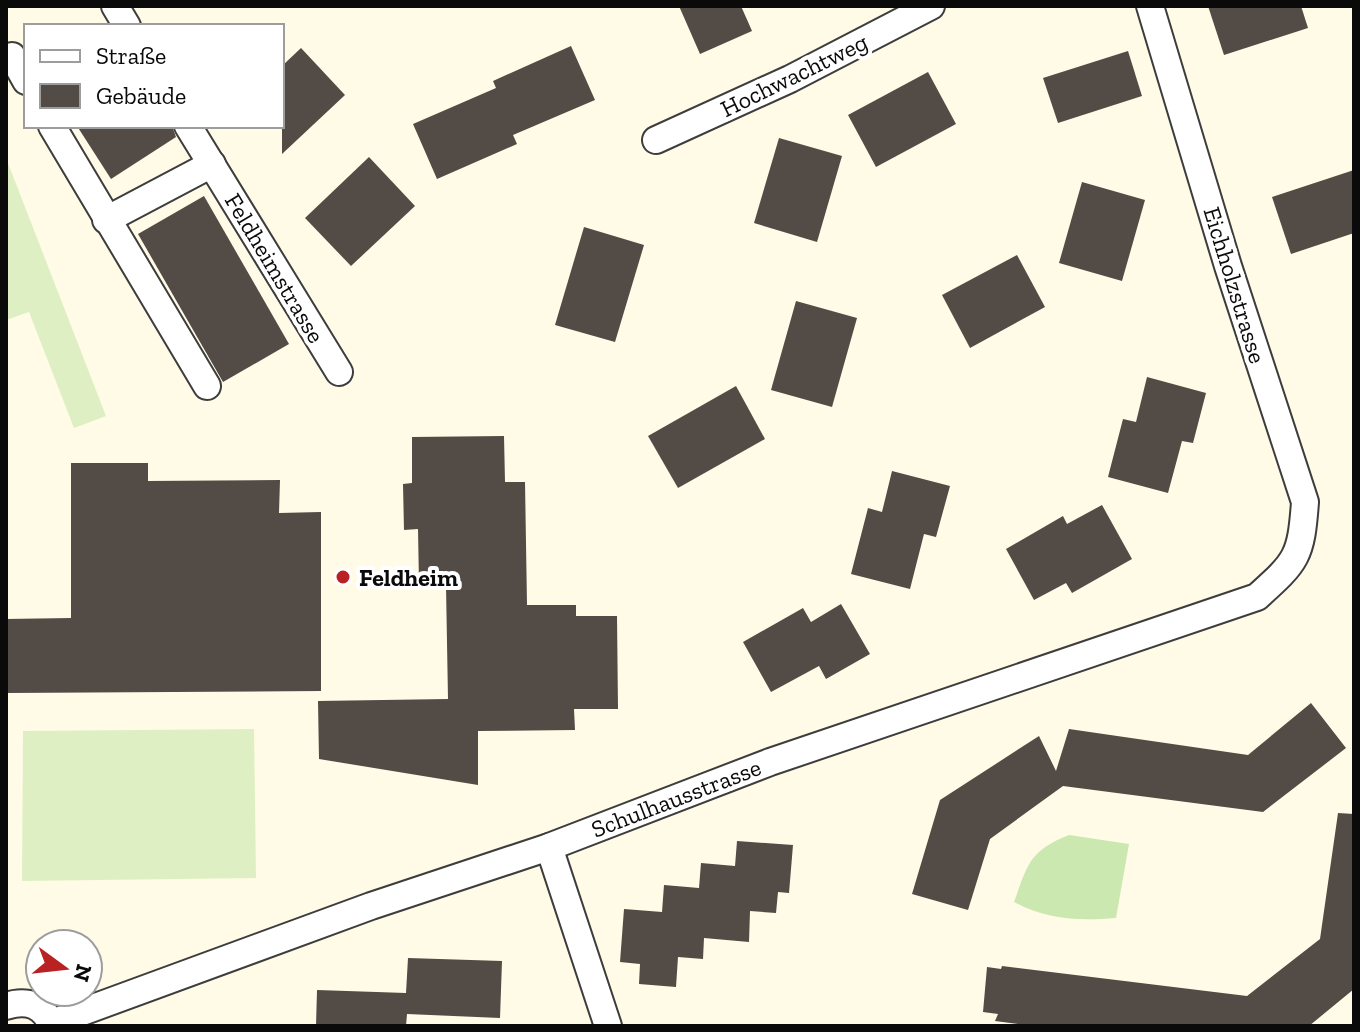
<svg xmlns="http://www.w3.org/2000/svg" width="1360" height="1032" font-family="'Zilla Slab',serif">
	<rect width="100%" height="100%" fill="#fffbe6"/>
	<path fill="#cbe8b1" d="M1069,835L1129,844L1116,918C1079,921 1047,920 1014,902C1028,864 1029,851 1069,835Z"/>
	<g fill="#def0c3">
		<path d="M6,158L106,416L74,428L29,312L6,320Z"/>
		<path d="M254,729L256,878L22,881L23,731Z"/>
	</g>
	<g fill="#524b46">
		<path d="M679,6H741L752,31L700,54Z"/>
		<path d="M1208,6H1301L1308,28L1224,55Z"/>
		<path d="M571,46L595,100L513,135L517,144L437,179L413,124L496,88L493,81Z"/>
		<path d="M301,48L345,95L282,154V66Z"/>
		<path d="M1128,51L1142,96L1058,123L1043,78Z"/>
		<path d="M928,72L956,124L876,167L848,115Z"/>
		<path d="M77,126H172L176,137L111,179Z"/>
		<path d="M779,138L842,156L817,242L754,223Z"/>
		<path d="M369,157L415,206L351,266L305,218Z"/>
		<path d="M1354,170V233L1291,254L1272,197Z"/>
		<path d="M1082,182L1145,200L1122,281L1059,263Z"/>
		<path d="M204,196L289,344L223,382L138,234Z"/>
		<path d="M584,227L644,245L615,342L555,325Z"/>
		<path d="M1017,255L1045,307L970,348L942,295Z"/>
		<path d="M796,301L857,318L832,407L771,390Z"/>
		<path d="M1147,377L1206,393L1193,443L1182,441L1168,493L1108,477L1123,419L1136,422Z"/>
		<path d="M736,386L765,439L678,488L648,436Z"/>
		<path d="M504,436L505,482H525L527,605H576V616H617L618,709H574L575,730L478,731V785L319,759L318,701L448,699L446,586L419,584L418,529L404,530L403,484L412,483V437Z"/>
		<path d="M71,463H148V481L280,480L279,513L321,512V691L6,693V619L71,618Z"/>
		<path d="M892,471L950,486L936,537L924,534L910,589L851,574L868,508L882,512Z"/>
		<path d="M1102,505L1132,559L1072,593L1066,583L1034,600L1006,549L1063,516L1067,524Z"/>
		<path d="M841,604L870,654L826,679L819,666L771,692L743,642L803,608L811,622Z"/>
		<path d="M1311,703L1346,748L1263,812L1063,786L990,839L968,910L912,894L940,800L1039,736L1056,771L1069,729L1248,755Z"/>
		<path d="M1338,813L1354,814V989L1309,1026H1032L995,1021L998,1014L983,1012L987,967L1001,969L1002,966L1247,996L1320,939Z"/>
		<path d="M737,841L793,845L789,893L778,892L776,913L750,911L749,942L704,938L703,959L678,957L676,987L639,984L640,964L620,962L624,909L662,912L664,885L699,888L701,863L735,866Z"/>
		<path d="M408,958L502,961L500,1018L407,1014L406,1026H316L317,990L406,993Z"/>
	</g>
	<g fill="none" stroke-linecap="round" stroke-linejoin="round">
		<g stroke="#3d3d3d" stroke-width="30">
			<g id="street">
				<path d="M115,6L127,26"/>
				<path d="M12,56L26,81"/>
				<path d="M52,126L207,386"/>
				<path d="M188,126L339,372"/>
				<path d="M656,140L790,79L931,6"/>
				<path d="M106,220L212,164"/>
				<path d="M549,847L608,1026"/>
				<path d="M6,1006C27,999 44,1005 52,1026"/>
				<path d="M52,1023L371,906L549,847L770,762L1257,597C1297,561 1301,557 1305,502L1228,266L1150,6"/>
			</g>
		</g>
		<use href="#street" stroke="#fff" stroke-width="26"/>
	</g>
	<circle fill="#ba2122" stroke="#fff" stroke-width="3" cx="343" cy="577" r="8"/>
	<g text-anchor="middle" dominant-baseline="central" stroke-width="8" stroke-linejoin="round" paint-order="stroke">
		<g font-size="24" fill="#0a0a0a" stroke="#fff">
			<text transform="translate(794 75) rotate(-26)">Hochwachtweg</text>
			<text transform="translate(275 268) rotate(59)">Feldheimstrasse</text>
			<text transform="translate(1235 285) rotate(73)">Eichholzstrasse</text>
			<text transform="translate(676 798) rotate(-21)">Schulhausstrasse</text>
		</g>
		<g font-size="24" font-weight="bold" fill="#0a0a0a" stroke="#fff" text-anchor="start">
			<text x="359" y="577">Feldheim</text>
		</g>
	</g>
	<rect width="1360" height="1032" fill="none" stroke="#0a0a0a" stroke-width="16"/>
	<rect x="24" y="24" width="260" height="104" fill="#ffffff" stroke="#9d9d9d" stroke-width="2"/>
	<rect x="40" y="50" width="40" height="12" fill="#ffffff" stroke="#9d9d9d" stroke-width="2"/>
	<text x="96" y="64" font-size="24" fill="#0a0a0a">Straße</text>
	<rect x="40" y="84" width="40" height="24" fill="#524b46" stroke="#9d9d9d" stroke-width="2"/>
	<text x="96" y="104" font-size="24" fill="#0a0a0a">Gebäude</text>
	<g transform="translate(64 968) rotate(105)"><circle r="38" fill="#ffffff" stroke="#9d9d9d" stroke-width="2"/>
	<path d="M0-6L14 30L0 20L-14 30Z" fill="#ba2122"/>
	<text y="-12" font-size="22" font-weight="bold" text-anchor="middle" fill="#0a0a0a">N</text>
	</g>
</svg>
